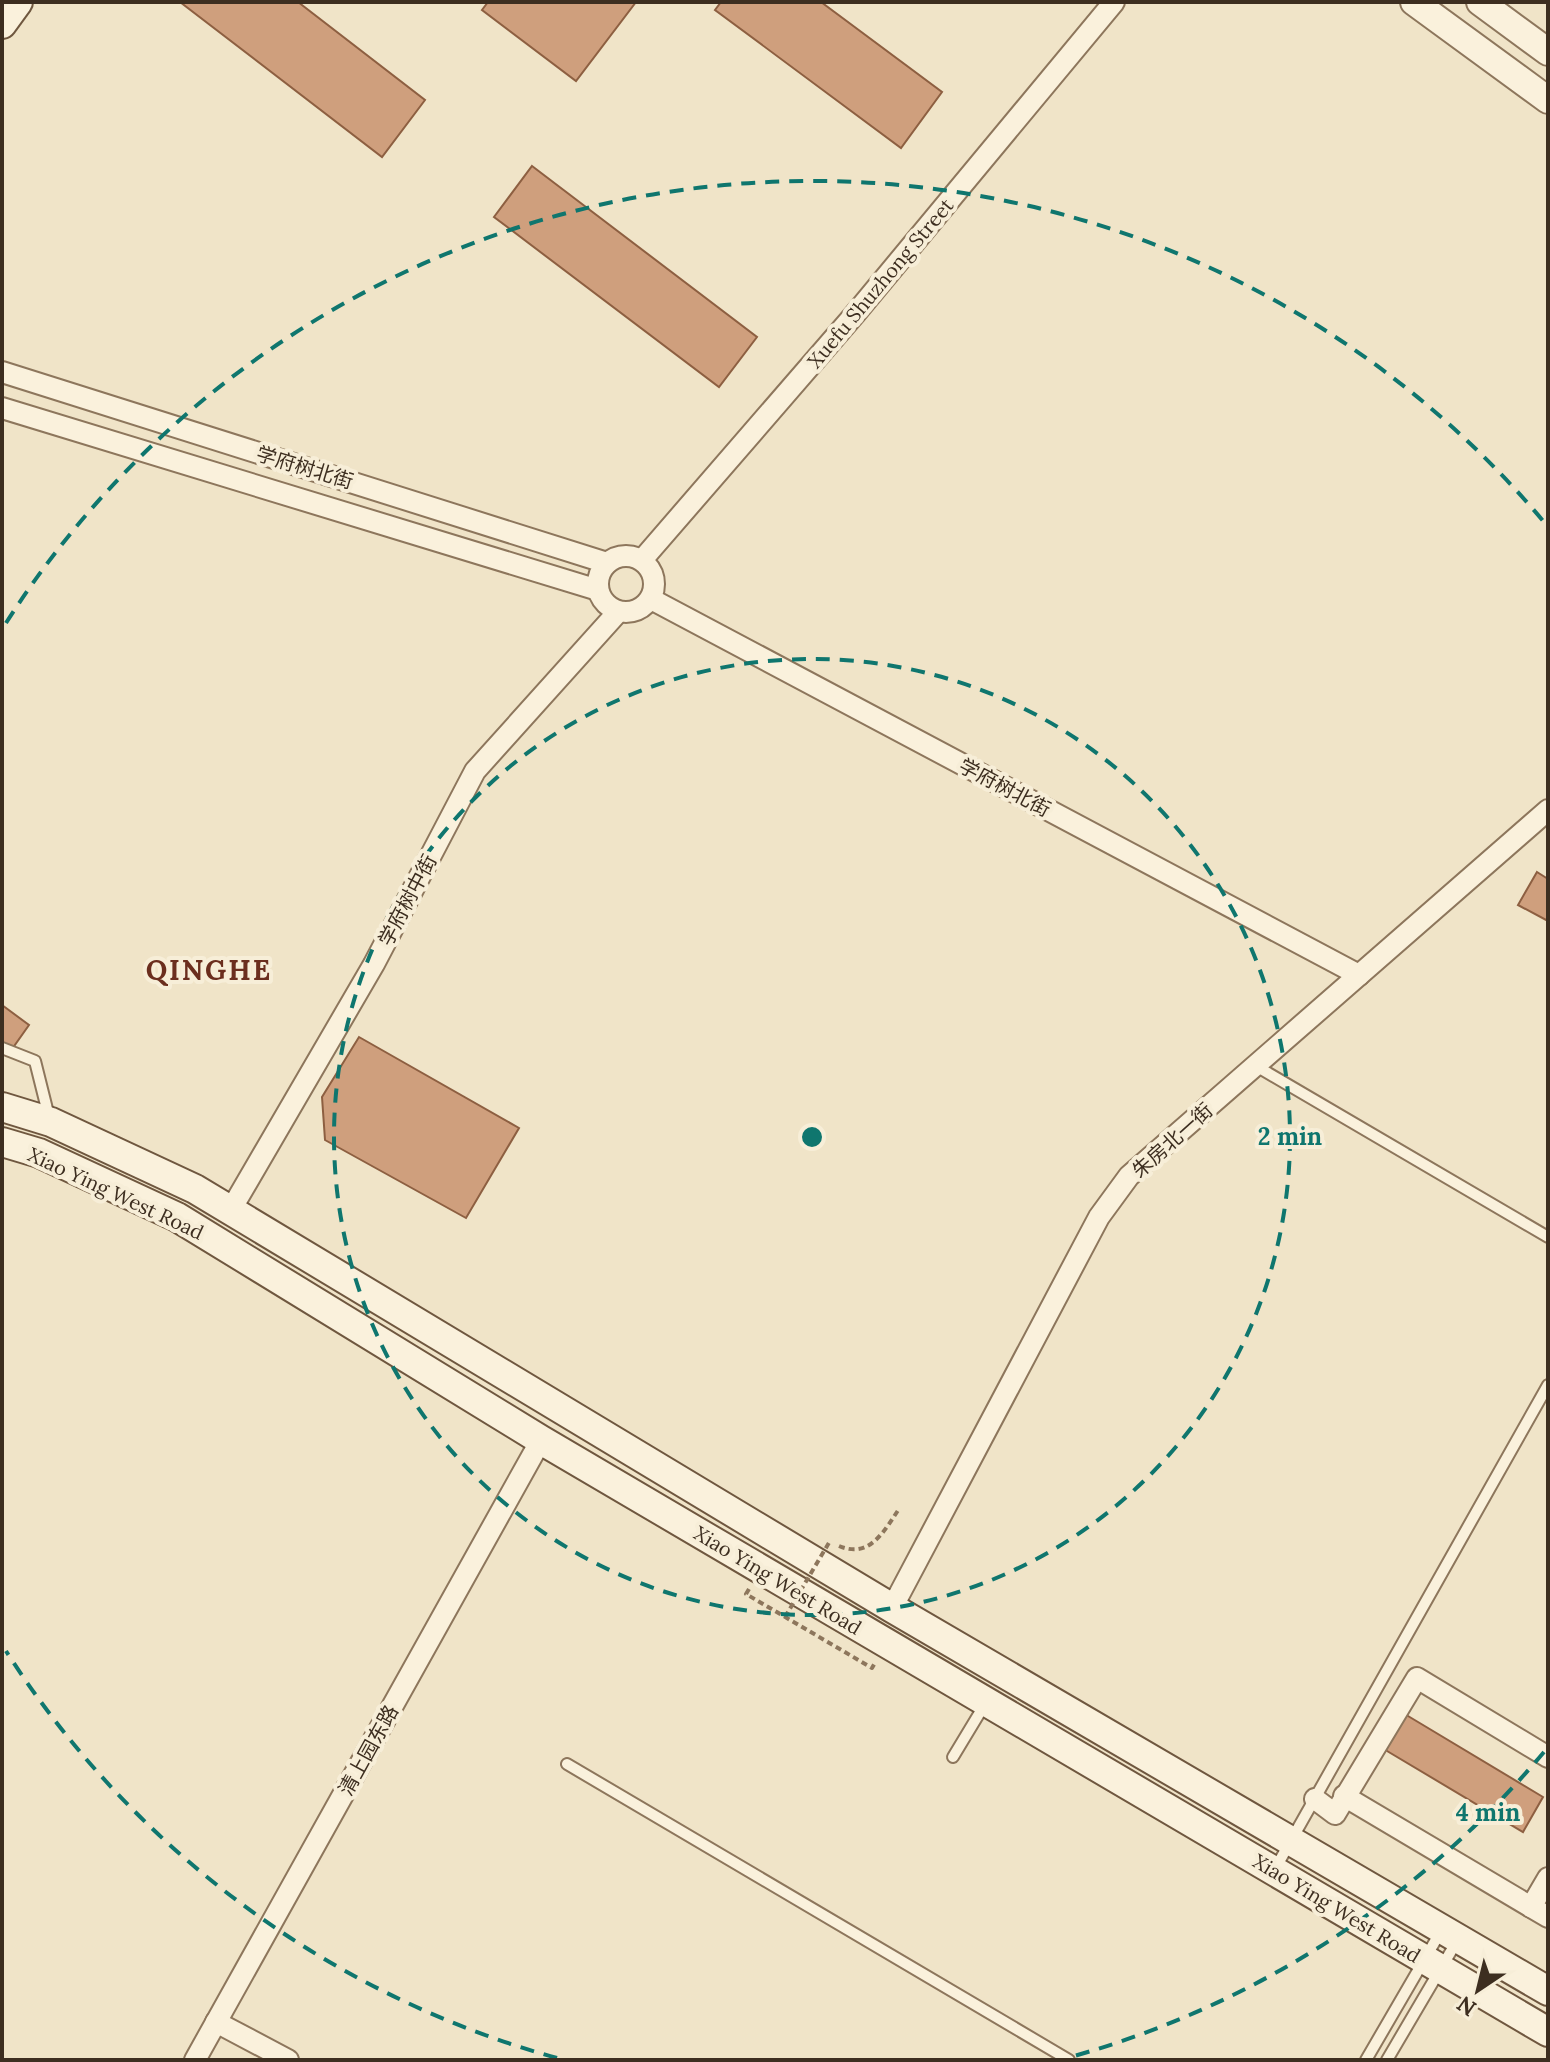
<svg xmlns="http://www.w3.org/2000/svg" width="1550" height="2062" font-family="Lora,'Noto Sans SC',serif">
	<rect width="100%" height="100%" fill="#f0e4c8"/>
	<g fill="#cf9f7d" stroke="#8d5f41" stroke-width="2">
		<path d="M180,2H298L425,100L382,157Z"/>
		<path d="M488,2H636L576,81L482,10Z"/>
		<path d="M721,2H821L942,92L901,148L715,10Z"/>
		<path d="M532,166L757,337L719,387L494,217Z"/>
		<path d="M1537,872L1548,879V921L1518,905Z"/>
		<path d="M2,1005L29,1025L12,1049L2,1042Z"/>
		<path d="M359,1037L519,1128L466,1218L325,1140L322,1097Z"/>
		<path d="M1403,1713L1543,1797L1523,1832L1382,1748Z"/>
	</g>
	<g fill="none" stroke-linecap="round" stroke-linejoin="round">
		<g stroke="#8d765c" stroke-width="14">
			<g id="service">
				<path d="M2,1048L35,1061L49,1117"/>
				<path d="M1256,1066L1548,1237"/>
				<path d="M953,1757L985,1704"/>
				<path d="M567,1764L1069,2060"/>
				<path d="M1275,1869L1548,1385"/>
				<path d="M1366,2060L1441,1931"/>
				<path d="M1387,2060L1457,1941"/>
			</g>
		</g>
		<g stroke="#8d765c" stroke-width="24">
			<g id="minor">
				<path d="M2,372L607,563"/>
				<path d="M2,408L598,590"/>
				<circle cx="626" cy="584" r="28"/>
				<path d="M642,560L855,314L1114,2"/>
				<path d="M651,599L1359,975"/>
				<path d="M229,1213L374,964L475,771L618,612"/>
				<path d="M892,1608L1099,1217L1129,1176L1548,810"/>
				<path d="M1344,1796L1548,1917"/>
				<path d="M1315,1799L1335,1814L1417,1678L1548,1757"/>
				<path d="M1531,1907L1548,1878"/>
				<path d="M216,2022L288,2060"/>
				<path d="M195,2060L541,1440"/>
			</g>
		</g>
		<g stroke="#8d765c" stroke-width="30">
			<g id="tertiary">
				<path d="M1414,2L1548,100"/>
				<path d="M1480,2L1548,52"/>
			</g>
		</g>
		<g stroke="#6f573f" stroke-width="32">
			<g id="secondary">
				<path d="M2,24L18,2"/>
				<path d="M2,1107L51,1122L195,1189L892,1608L1548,1991"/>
				<path d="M2,1142L39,1153L177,1217L541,1440L1548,2032"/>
			</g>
		</g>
		<g stroke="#8d765c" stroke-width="4" stroke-dasharray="6 4" stroke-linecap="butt">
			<path d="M839,1546C870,1559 884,1531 899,1509"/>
			<path d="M749,1589L746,1594L872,1668L876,1661"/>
		</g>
		<use href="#service" stroke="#faf1dc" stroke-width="10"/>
		<use href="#minor" stroke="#faf1dc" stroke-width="20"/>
		<use href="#tertiary" stroke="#faf1dc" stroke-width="26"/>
		<use href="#secondary" stroke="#faf1dc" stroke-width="28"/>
		<path stroke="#8d765c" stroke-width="4" stroke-dasharray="6 4" stroke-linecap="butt" d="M785,1617L830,1541"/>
	</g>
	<g fill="none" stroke="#0f766e" stroke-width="4" stroke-dasharray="14 10">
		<circle cx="812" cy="1137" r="478"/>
		<path d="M1544 1752A956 956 0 0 1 1067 2058M557 2058A956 956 0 0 1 6 1651M6 623A956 956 0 0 1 1544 522"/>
	</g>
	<g text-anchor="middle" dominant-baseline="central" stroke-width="8" stroke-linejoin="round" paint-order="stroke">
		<g font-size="20" fill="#3d2e20" stroke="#f7eed8">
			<text transform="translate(880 283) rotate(-50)">Xuefu Shuzhong Street</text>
			<text transform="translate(305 467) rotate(17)">学府树北街</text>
			<text transform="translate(1005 787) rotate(28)">学府树北街</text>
			<text transform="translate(407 900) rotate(-62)">学府树中街</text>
			<text transform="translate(1172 1140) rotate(-42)">朱房北一街</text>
			<text transform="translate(116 1193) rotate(25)">Xiao Ying West Road</text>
			<text transform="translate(778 1580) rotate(31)">Xiao Ying West Road</text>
			<text transform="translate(368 1750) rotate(-61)">清上园东路</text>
			<text transform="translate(1337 1908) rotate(31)">Xiao Ying West Road</text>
		</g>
		<g font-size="28" font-weight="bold" letter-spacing="2" fill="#6b2e1e" stroke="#f7eed8">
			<text x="209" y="970">QINGHE</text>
		</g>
	</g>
	<circle cx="812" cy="1137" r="12" fill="#0f766e" stroke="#f7eed8" stroke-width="4"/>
	<g font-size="24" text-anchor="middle" font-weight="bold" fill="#0f766e" stroke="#f7eed8" stroke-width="8" stroke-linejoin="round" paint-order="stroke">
		<text x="1290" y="1145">2 min</text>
		<text x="1488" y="1821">4 min</text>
	</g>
	<rect width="1550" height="2062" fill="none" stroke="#3d2e20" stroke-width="8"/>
	<g transform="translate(1478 1990) rotate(215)" stroke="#f7eed8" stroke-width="6" paint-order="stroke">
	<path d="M0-6L14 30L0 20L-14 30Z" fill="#3d2e20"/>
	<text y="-12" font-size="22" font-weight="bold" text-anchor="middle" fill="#3d2e20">N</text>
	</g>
</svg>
